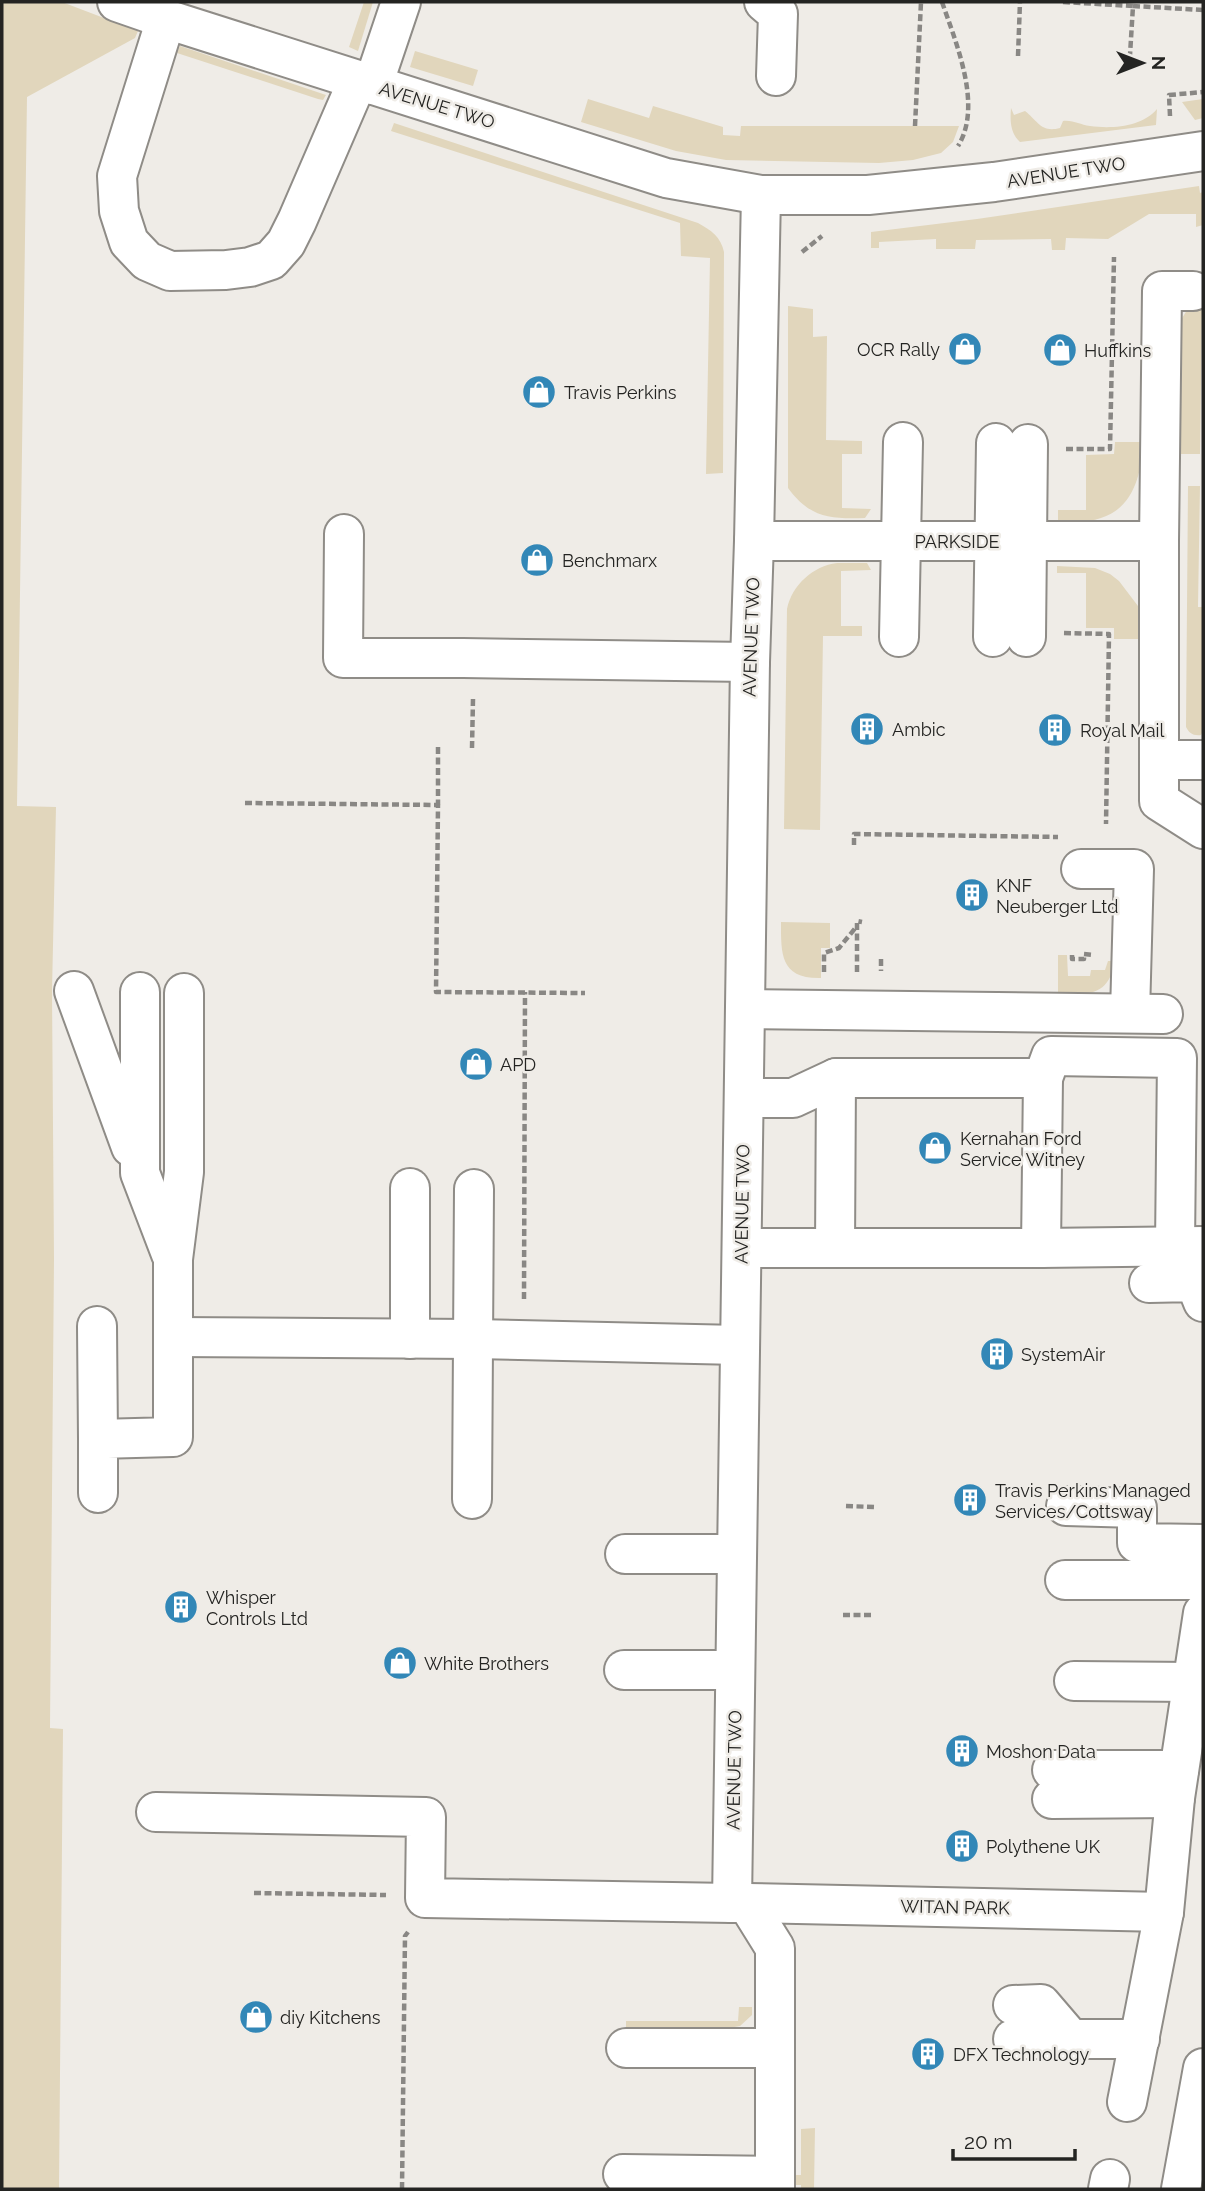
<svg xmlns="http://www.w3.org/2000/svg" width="1205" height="2191" font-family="Raleway,sans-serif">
	<rect width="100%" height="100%" fill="#efece7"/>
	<g fill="#e1d6bc">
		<path d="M2,2H62L138,31L135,38L27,97L17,806L56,807L52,991L54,1259L50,1728L63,1729L59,2189H2Z"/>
		<path d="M364,2H373L358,51L349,47Z"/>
		<path d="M180,46L326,95L323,100L318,99L177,53Z"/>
		<path d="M415,51L478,70L473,86L410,67Z"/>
		<path d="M588,99L649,118L653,106L723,127V135L740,136L741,126H959L953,142L941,153L913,160L879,163L726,160L676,151L581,122Z"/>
		<path d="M1203,99V118L1195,120L1182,102Z"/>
		<path d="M1011,108L1014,115L1025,111C1038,121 1041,133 1060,128L1063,121C1074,120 1080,125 1090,126C1112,129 1142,127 1157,109L1156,125L1020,142C1010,133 1010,120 1011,108Z"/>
		<path d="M394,123L698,223C711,230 721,237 724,252L723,473L706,474L710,258L681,256L680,223L391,131Z"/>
		<path d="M1199,186L1200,193L1203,192V225L1196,227V214H1149L1108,239L1066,238L1065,250H1052L1051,239L976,240L975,249H936V239L879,242V248H871V232L977,219Z"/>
		<path d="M1202,303L1200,454H1180L1181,320L1187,310Z"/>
		<path d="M788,306L813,309V337L827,336L826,440L862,441V454H842V508L871,509L865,518C830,519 810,518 788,488Z"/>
		<path d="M1115,442H1143C1142,472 1134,508 1101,518C1087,523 1072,521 1058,521V510H1086V455L1114,454Z"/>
		<path d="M1188,486H1200L1198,607H1203V731L1201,735C1193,736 1189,733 1186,727Z"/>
		<path d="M837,563H867L871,570L841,571V626H862V636H823L820,830L784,829L787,609C792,585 813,566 837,563Z"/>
		<path d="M1057,566L1095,568L1110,574L1119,581L1141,610L1145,639H1114V628H1086V573H1057Z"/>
		<path d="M781,922L830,923V948H821V978C780,979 781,954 781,922Z"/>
		<path d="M1058,955H1067L1068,976H1090L1091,970H1105L1108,961H1115C1108,997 1090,994 1058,994Z"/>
		<path d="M739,2007H752V2015L740,2026L729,2028L626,2027V2021H738Z"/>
		<path d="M815,2128L814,2189H801V2185H794V2175H801V2129Z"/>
	</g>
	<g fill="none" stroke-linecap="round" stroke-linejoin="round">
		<g stroke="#8f8c87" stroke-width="42">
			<g id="minor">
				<path d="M117,2L166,19L666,178L761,195H868L994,182L1203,151"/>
				<path d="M764,2L778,14L776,76"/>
				<path d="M166,19L117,176L119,211L129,242L147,261L170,271L226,270L250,267L271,260L286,243L297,221L358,80"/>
				<path d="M373,85L401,2"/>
				<path d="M761,195L754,541L750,662L732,1903H747L775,1948V2189"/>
				<path d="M1193,291H1162L1159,541V801L1203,829"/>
				<path d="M344,534L343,658H463L750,662"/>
				<path d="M754,541H1159"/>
				<path d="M899,637L903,442"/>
				<path d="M993,637L996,443"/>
				<path d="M1026,637L1028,444"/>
				<path d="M1160,760H1203"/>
				<path d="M1081,869H1134L1130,1013"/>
				<path d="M74,991L131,1147"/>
				<path d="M140,992V1173L171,1254"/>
				<path d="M745,1009L1163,1014"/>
				<path d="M744,1098H793L836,1078H1043L1051,1056L1177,1058L1175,1245"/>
				<path d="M410,1188V1339"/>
				<path d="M742,1248H1041L1203,1246"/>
				<path d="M835,1248L836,1078"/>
				<path d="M1041,1248L1043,1078"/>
				<path d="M1149,1283L1195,1282L1203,1302"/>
				<path d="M97,1326L98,1439"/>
				<path d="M174,1337L474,1339L739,1345"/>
				<path d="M98,1493V1439L173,1437V1259L184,1172V993"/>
				<path d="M472,1499L474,1189"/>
				<path d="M1066,1506L1137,1508V1543L1203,1544"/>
				<path d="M625,1554H737"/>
				<path d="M1065,1580H1203"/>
				<path d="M624,1670H735"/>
				<path d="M1074,1681L1193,1682"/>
				<path d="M1052,1770H1179"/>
				<path d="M1052,1799L1175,1798"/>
				<path d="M156,1812L426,1817L425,1898L732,1903"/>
				<path d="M747,1903L1164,1912"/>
				<path d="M1013,2005L1041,2004L1071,2039"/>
				<path d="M1013,2039H1140"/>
				<path d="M626,2048H775"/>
				<path d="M1127,2102L1164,1912L1175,1798L1203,1613"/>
				<path d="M623,2174L775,2176"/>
				<path d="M1108,2189L1110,2179"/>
				<path d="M1181,2189L1203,2068"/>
			</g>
		</g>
		<g stroke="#898784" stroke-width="4.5" stroke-dasharray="7 3.5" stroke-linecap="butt">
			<path d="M942,2C956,43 983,106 958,146"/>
			<path d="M1063,2L1133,6L1130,55"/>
			<path d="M1133,6L1203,10"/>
			<path d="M1018,56L1020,2"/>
			<path d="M1170,116L1169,95L1203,92"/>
			<path d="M915,126L921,2"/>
			<path d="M802,252L822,236"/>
			<path d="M1066,449H1110L1114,257"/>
			<path d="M1064,633L1109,634L1106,824"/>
			<path d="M438,747V805"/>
			<path d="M472,748L473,699"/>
			<path d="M245,803L438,805L436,992L585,993"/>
			<path d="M854,845V834L1058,837"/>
			<path d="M1072,955V959H1084V954L1094,955"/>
			<path d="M881,959V971"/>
			<path d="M824,972V953L839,948L857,926"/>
			<path d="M857,972V921L862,922"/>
			<path d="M524,1299L525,992"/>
			<path d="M846,1506L874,1507"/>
			<path d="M843,1615H873"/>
			<path d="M254,1893L386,1895"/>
			<path d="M402,2189L405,1936L408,1932"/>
		</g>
		<use href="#minor" stroke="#fff" stroke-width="38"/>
	</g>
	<defs>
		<g id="shop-disc" transform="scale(1.75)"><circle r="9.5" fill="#3287b7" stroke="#efece7"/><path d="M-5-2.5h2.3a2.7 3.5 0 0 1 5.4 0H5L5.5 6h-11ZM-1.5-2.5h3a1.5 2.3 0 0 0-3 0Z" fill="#fff"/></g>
		<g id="building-disc" transform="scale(1.75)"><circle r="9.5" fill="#3287b7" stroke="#efece7"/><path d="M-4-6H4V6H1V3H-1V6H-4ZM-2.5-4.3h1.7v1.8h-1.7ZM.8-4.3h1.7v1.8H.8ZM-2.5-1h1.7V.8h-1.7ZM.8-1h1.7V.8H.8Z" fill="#fff"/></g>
	</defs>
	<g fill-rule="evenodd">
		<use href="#shop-disc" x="965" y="349"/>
		<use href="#shop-disc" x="1060" y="350"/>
		<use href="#shop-disc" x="539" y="392"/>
		<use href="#shop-disc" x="537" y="560"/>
		<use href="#building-disc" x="867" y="729"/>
		<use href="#building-disc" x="1055" y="730"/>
		<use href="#building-disc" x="972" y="895"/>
		<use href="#shop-disc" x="476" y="1064"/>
		<use href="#shop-disc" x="935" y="1148"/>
		<use href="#building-disc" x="997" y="1354"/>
		<use href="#building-disc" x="970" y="1500"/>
		<use href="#building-disc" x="181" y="1607"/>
		<use href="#shop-disc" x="400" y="1663"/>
		<use href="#building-disc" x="962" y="1751"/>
		<use href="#building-disc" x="962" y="1846"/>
		<use href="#shop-disc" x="256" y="2017"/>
		<use href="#building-disc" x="928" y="2054"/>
	</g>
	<g text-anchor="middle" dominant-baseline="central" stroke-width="5" stroke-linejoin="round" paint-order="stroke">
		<g font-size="18" fill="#242422" stroke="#efece7">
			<text transform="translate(437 105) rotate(17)">AVENUE TWO</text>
			<text transform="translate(1066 172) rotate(-9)">AVENUE TWO</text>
			<text x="957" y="541">PARKSIDE</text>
			<text transform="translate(751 637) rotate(-88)">AVENUE TWO</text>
			<text transform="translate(742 1204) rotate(-89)">AVENUE TWO</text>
			<text transform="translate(734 1770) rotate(-89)">AVENUE TWO</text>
			<text transform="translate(955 1907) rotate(1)">WITAN PARK</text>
		</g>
		<g font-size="18" fill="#242422" stroke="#efece7" text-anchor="start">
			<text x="940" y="349" text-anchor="end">OCR Rally</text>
			<text x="1084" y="350">Huffkins</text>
			<text x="564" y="392">Travis Perkins</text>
			<text x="562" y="560">Benchmarx</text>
			<text x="892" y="729">Ambic</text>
			<text x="1080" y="730">Royal Mail</text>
			<text x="996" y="885">KNF<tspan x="996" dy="21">Neuberger Ltd</tspan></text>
			<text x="500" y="1064">APD</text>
			<text x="960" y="1138">Kernahan Ford<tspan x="960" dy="21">Service Witney</tspan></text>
			<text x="1021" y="1354">SystemAir</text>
			<text x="995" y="1490">Travis Perkins Managed<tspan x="995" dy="21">Services/Cottsway</tspan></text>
			<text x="206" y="1597">Whisper<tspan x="206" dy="21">Controls Ltd</tspan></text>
			<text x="424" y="1663">White Brothers</text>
			<text x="986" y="1751">Moshon Data</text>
			<text x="986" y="1846">Polythene UK</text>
			<text x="280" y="2017">diy Kitchens</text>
			<text x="953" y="2054">DFX Technology</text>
		</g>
	</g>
	<rect width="1205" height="2191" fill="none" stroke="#242422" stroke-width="7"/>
	<g transform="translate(1142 63) rotate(90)" stroke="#efece7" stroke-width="5" paint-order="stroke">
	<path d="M0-5L12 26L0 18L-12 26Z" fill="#242422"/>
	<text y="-10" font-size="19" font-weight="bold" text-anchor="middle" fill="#242422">N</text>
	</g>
	<path d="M953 2149v10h122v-10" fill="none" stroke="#242422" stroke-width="3.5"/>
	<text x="964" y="2149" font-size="21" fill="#242422" stroke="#efece7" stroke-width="5" paint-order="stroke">20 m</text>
</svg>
